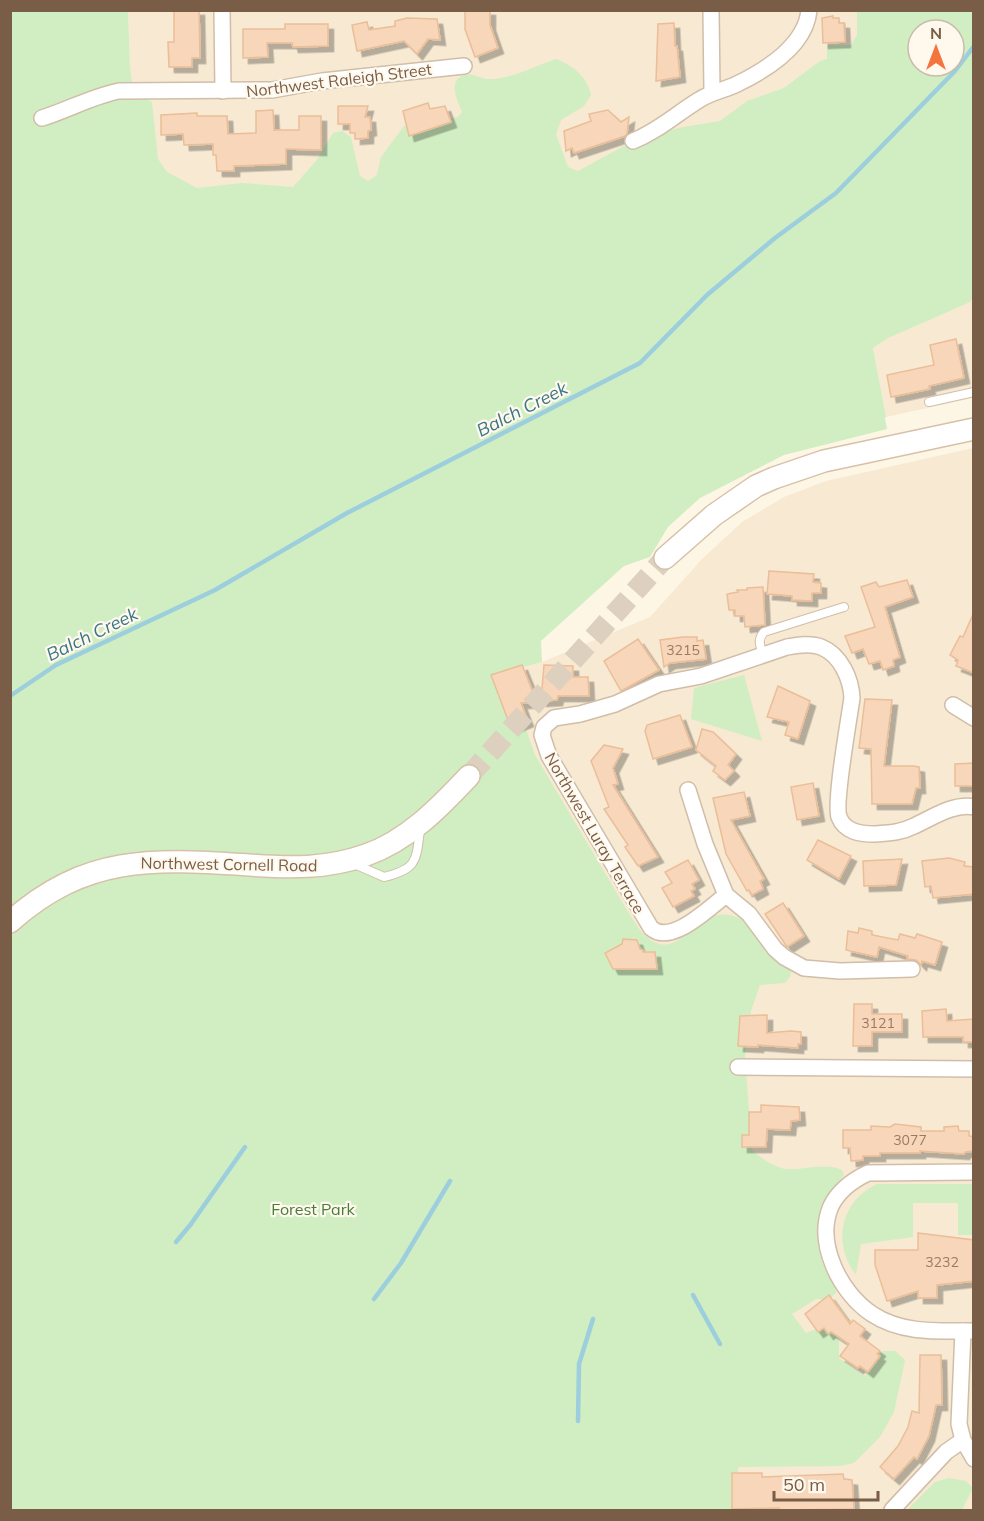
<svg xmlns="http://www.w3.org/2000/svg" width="984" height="1521" font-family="Mulish,sans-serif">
	<defs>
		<filter id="shadow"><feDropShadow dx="5.5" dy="5.5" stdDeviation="0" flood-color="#0004"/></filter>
	</defs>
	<rect width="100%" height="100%" fill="#fef6e5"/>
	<g fill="#f7e9d2">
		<path d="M857,10L858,45L827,61L703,160L570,198L135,194L128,11Z"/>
		<path d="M973,207V398L886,417L873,348L916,319Z"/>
		<path d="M973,448V1510H738L737,977L503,974L462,685L542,662L650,617L702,559L742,522L784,497L826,481Z"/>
	</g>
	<g fill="#d0eec1" fill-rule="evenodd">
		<path d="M10,11H128L130,66L133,93L152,102L158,159L167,172L197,188L242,183L293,187L316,161L333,133L342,131L351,137L360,176L368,181L377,175L381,157L404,126L458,117L462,112C458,102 449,85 460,77C470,70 478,78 487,79C510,80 535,66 556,59C572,65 588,77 591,95L584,106L561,120L556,134L568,167L578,171L626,145L678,128L720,121L747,101L784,88L820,61L827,59V45H851L857,35V11H973V297L970,302L888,338L873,348L886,417L885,418L887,429L784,455L700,498L668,527L650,557L624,566L541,641L542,662L517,669L515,697L535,755L630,915C635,922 640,932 647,937C681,966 696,901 736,917C753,923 758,941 770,953C776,960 784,965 791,971L790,977L785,983L760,985L751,1011L745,1057L752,1150C761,1158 773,1167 785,1169C804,1171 824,1162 842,1170L844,1175C817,1203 810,1229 824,1267C828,1276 836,1282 836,1293L829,1299H816L792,1314L806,1333L825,1326L839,1337V1358L865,1376L883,1351H895L905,1360L894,1412L880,1437L854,1463L840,1466L738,1467V1510H11ZM918,30H954V66H918Z"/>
		<path d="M744,675L762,741L691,719L694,688Z"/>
		<path d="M877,1184H973V1235H958V1203H913V1237L861,1244L856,1275C832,1243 840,1202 877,1184Z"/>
		<path d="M949,1478L966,1481L973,1488L962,1510H907L935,1482Z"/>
	</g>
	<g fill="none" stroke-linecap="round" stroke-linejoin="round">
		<g stroke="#9ccedd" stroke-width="4.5">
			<path d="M10,696L56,665L215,590L347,513L640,363L707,295L775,238L836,193L955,71L974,46"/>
			<path d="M176,1242L191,1224L245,1147"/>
			<path d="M693,1295L720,1344"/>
			<path d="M374,1299L401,1263L450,1181"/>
			<path d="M578,1421L579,1364L593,1319"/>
		</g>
	</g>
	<g fill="#f7d6ba" stroke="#ebbe98" stroke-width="1.5" filter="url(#shadow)">
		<path d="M174,10H199L200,58H192V67H169L168,42H174Z"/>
		<path d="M465,10H490V25L498,48L475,57L465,29Z"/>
		<path d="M833,16V18H839V23H844L845,42L823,43L822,18Z"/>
		<path d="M407,18L437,19L440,40L428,39L417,54L404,41L357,51L352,25L367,22L369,30L395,26V21Z"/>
		<path d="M674,23L675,46H677L680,77L656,81L658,24Z"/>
		<path d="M285,24H328V46L293,47L292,43H267L268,57L243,58V29H285Z"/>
		<path d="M428,103L430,109L445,106L451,122L409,136L403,111Z"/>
		<path d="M338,106H368L365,117H370L371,130L368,131V138L355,139V133H350V124H338Z"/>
		<path d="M273,110L274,130H299V116H321V150L286,149V164L234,166V171H217L216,155H213V144L184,145L183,134L161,135V115L197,113V116H227L228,134L256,133V111Z"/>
		<path d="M608,110L621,122L629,117L627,134L625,136L574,153L572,148L566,151L564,131L591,121L589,114Z"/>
		<path d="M956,339L964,378L929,386L930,389L891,397L887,375L934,365L930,345Z"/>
		<path d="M769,571L814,574L813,582L821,583V593H812V601L792,600V596L767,594Z"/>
		<path d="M907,580L913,597L885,607L900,657L893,660L894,666L883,670L880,661L869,664L863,649L852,653L845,636L875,627L861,587L876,582L879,587Z"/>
		<path d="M763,587L765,625L745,627L744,616H735V610H729L727,594L738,592L737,590H747V588Z"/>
		<path d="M974,612V673L956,666L958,660L950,655L960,636L963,637Z"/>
		<path d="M683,637H697V641L703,640L706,659L670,663L664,667L660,640Z"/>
		<path d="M638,639L659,670L621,691L604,661Z"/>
		<path d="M522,665L537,702L521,703L528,721L511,728L491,675Z"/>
		<path d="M544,665L573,666V677H588L589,696H558L557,700L541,701Z"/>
		<path d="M778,686L810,701L798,739L785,735L789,722L767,717Z"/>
		<path d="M865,699L892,700L884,766H913L919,767L920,788H916L912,804H872L871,749L859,748Z"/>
		<path d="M680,715L692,747L653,759L645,731L647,725Z"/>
		<path d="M702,729L713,732L736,754L728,765L734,771L725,780L713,771L716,766L696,750Z"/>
		<path d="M604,745L623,749L613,768L618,784L613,785L658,857L638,866L625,847L628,845L604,809L609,807L591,761Z"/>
		<path d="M974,763V786H955V764Z"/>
		<path d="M813,783L819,816L797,820L791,787Z"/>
		<path d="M744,792L750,816L731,820L764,879L760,881L763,889L752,895L749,890L747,891L726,854L713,798Z"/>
		<path d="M818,840L851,856L839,879L807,860Z"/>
		<path d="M949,858L965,862L964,866L974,867V894L933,898L931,886L925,887L922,861Z"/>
		<path d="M902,859L896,885L864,886L863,861Z"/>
		<path d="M688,860L699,880L692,884L695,889L691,891L694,896L673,907L662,888L672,883L665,872Z"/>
		<path d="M783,903L804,936L787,947L765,914Z"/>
		<path d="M859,928L872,931V935L898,940L900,934L915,938L917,934L942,942L935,965L922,961L921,965L916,960L907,959L908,956L879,947L877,957L846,950L848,931L858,933Z"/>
		<path d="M623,939L637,940L640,949L643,950V952H655L657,969H613L605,953L622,944Z"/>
		<path d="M854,1004H872V1014H902V1032H872V1046H853Z"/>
		<path d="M946,1009L947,1021L974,1019V1042H963V1037H923L922,1011Z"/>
		<path d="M767,1015V1033L791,1031L801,1032V1044H798V1048L758,1045V1047L738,1046L740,1016Z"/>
		<path d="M761,1105L799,1107L800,1120L791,1121L790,1130L767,1129L766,1147H742V1135H749V1112H761Z"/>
		<path d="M895,1124L921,1127V1131H944V1127L958,1126L959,1131H969V1136L974,1137V1151L965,1152L964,1154L920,1151V1153H880V1156H863V1160L851,1161L850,1148H843V1130H871V1126L890,1127Z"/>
		<path d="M918,1233L974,1240V1281L937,1285V1298H918V1291L887,1301L875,1265V1250H918Z"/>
		<path d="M829,1295L850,1324L853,1320L865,1329L860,1336L880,1351L877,1354L880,1356L868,1372L860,1366L858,1368L840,1356L849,1344L831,1332L828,1334L824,1328L818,1332L805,1314Z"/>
		<path d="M920,1355H941L942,1405H936L929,1436L917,1459L914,1457L894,1479L880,1467L898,1446L908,1427L912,1411L919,1413Z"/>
		<path d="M732,1473H762V1477L843,1474L844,1479L852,1480L854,1509L779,1510V1508L732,1509Z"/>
	</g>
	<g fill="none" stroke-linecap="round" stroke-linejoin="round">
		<path stroke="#ddd0be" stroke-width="21" stroke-dasharray="21 10" stroke-linecap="butt" d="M469,776L665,558"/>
		<g stroke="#d1bea9" stroke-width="10">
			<g id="service">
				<path d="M929,402L974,392"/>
				<path d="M763,655C760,645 757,640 764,632L844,607"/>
				<path d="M352,863L384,877C418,869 416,860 420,830"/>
			</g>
		</g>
		<g stroke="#d1bea9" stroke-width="18">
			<g id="minor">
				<path d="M222,10L223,91"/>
				<path d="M711,10L712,92"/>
				<path d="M42,118C68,110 93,96 119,91L272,90L322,81L464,66"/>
				<path d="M633,141C658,131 676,114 699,100C711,92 725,90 737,84C766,70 806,45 809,10"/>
				<path d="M953,705L974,718"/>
				<path d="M688,790L705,844L726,895L749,914L775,949L784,957L804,968L840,971L912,969"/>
				<path d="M726,895C709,908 671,946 651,928L549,756L542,735L544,727L554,718L580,714L615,704L659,684L701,676L787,647C798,645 811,643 821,647C841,655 851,679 852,698C849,719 834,803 839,817C845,832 860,834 874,834C889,833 900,833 914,826C932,818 953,803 974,807"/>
				<path d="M738,1067L974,1069"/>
				<path d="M974,1172L868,1173C853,1180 839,1190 831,1206C815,1243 840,1293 872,1314C902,1334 939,1331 974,1331"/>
				<path d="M963,1331L959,1424L963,1440L974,1459"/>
				<path d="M892,1510L946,1452L963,1440"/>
			</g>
		</g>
		<g stroke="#d7c1a9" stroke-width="24">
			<g id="secondary">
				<path d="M665,558L714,515L756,486L774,478L824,461L974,429"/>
				<path d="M10,922C86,854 154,859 249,865C289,868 327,869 366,855C407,841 440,807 469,776"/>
			</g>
		</g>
		<use href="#service" stroke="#fff" stroke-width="8"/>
		<use href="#minor" stroke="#fff" stroke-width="15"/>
		<use href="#secondary" stroke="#fff" stroke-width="21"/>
	</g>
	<g text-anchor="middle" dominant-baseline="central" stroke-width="4.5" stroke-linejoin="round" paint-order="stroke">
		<g font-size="14" fill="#997b64">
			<text x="683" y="650">3215</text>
			<text x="878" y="1023">3121</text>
			<text x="910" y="1140">3077</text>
			<text x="942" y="1262">3232</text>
		</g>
		<g font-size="16" fill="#7a5d47" stroke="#fff9ed">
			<text transform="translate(339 80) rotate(-7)">Northwest Raleigh Street</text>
			<text transform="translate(595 833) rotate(60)">Northwest Luray Terrace</text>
			<text transform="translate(229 864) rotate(1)">Northwest Cornell Road</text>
		</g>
		<g font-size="16" fill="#497b3b" stroke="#fff9ed">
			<text x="313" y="1209">Forest Park</text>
		</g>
		<g font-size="18" font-style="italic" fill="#3b7688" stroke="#fff9ed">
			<text transform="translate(522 409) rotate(-27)">Balch Creek</text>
			<text transform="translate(92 634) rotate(-26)">Balch Creek</text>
		</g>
	</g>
	<rect width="984" height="1521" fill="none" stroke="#7a5d47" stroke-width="24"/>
	<g transform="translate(936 48)"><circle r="28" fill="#fff9ed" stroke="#cabbab" stroke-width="1.5"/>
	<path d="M0-4.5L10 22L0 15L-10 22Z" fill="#f4743e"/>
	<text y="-9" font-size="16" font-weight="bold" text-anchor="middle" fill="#7a5d47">N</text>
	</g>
	<path d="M774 1491v9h104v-9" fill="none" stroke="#7a5d47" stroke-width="3"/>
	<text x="783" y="1491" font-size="18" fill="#7a5d47" stroke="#fff9ed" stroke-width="4.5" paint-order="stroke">50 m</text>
</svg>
